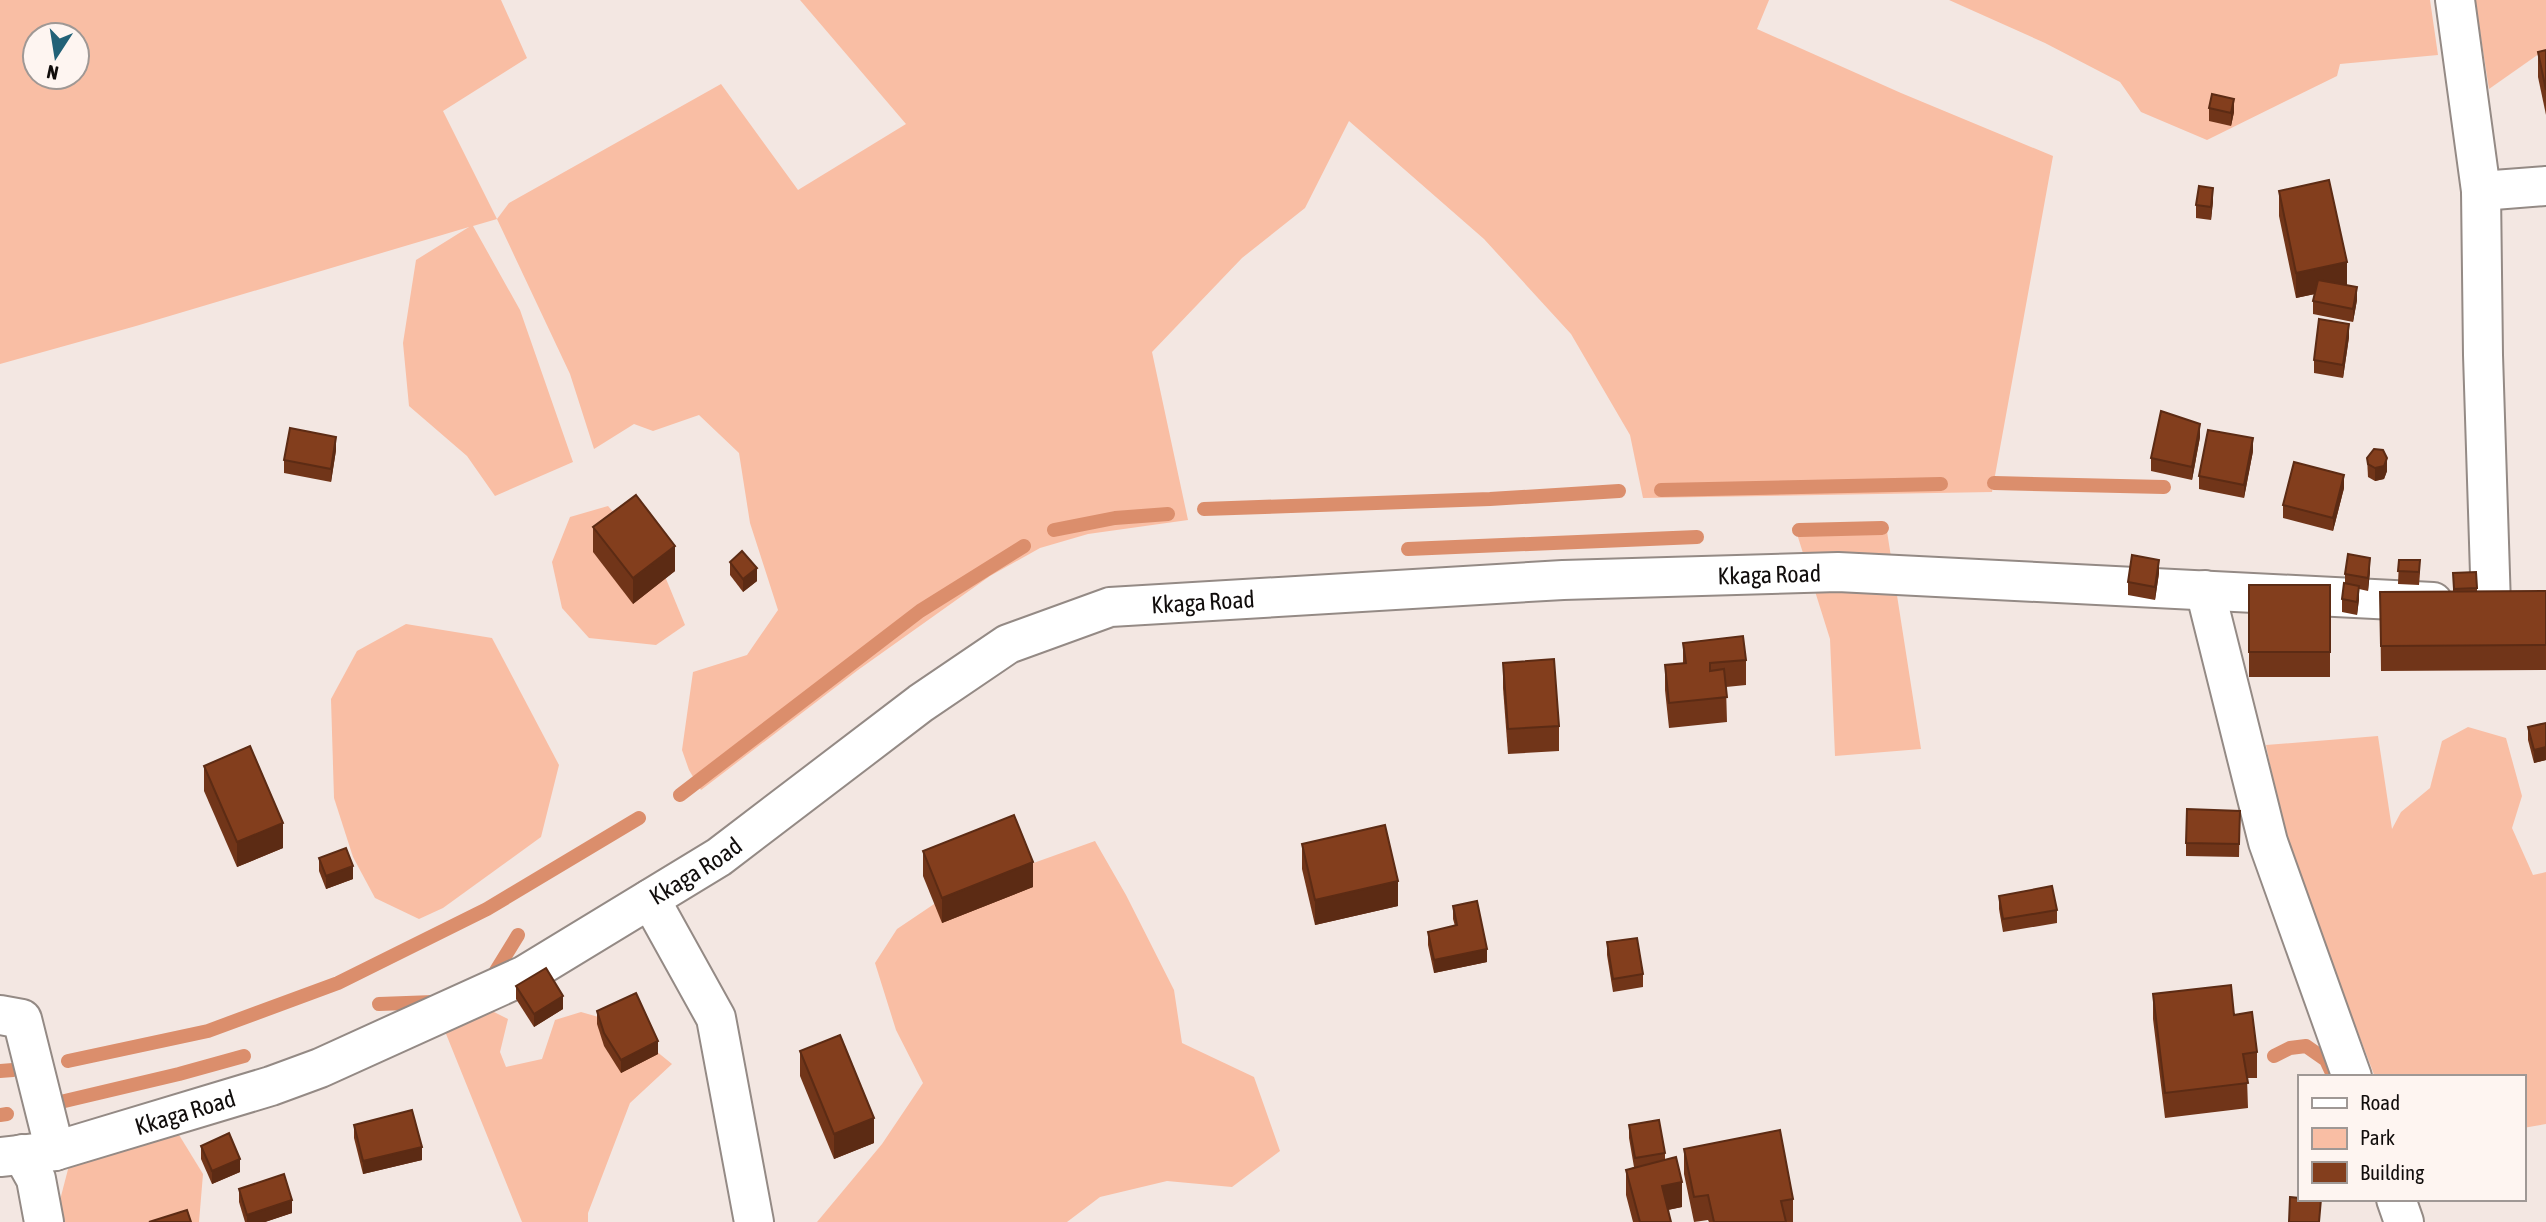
<svg xmlns="http://www.w3.org/2000/svg" width="2546" height="1222" font-family="'Asap Condensed',sans-serif">
	<rect width="100%" height="100%" fill="#f3e7e2"/>
	<g fill="#f9bea4" fill-rule="evenodd">
		<path d="M0,0H501L527,58L443,111L497,219L509,203L721,84L798,190L906,124L800,0H1769L1757,29L1901,93L2053,156L1992,492L1643,498L1630,435L1571,334L1484,239L1349,121L1305,208L1242,258L1152,352L1188,520L1088,534L1040,548L990,576L858,670L701,790L689,770L682,750L693,672L747,655L778,610L750,523L739,453L699,415L653,431L634,424L594,449L570,374L497,219L473,226L520,310L573,462L495,496L467,456L409,406L403,343L416,260L469,227L136,326L0,364ZM35,35H77V77H35Z"/>
		<path d="M1949,0H2430L2438,55L2340,64L2337,76L2207,140L2141,112L2120,82L2045,43Z"/>
		<path d="M2475,0H2546V49L2489,89Z"/>
		<path d="M608,506L662,569L685,625L656,645L589,638L562,608L552,562L570,517Z"/>
		<path d="M1886,525L1921,749L1835,756L1830,639L1797,534Z"/>
		<path d="M406,624L492,638L559,765L541,837L443,908L419,919L375,898L353,857L334,798L331,699L357,651Z"/>
		<path d="M2468,727L2506,738L2522,796L2512,828L2533,875L2546,872V1124L2523,1128V1077H2375L2287,848L2266,745L2378,736L2392,829L2401,812L2430,788L2442,741Z"/>
		<path d="M1095,841L1126,895L1174,990L1182,1043L1254,1077L1280,1151L1232,1187L1167,1181L1100,1197L1067,1222H817L882,1144L923,1083L896,1030L875,963L897,929L952,892Z"/>
		<path d="M486,1008L508,1019L500,1052L506,1067L542,1059L555,1020L581,1012L623,1024L672,1064L630,1103L588,1213V1222H522L442,1024Z"/>
		<path d="M176,1130L203,1174L199,1222H64L60,1200L72,1154Z"/>
	</g>
	<g fill="none" stroke-linecap="round" stroke-linejoin="round">
		<g stroke="#db8e6c" stroke-width="14">
			<path d="M1994,483L2164,487"/>
			<path d="M1661,490L1941,484"/>
			<path d="M1204,509L1490,499L1619,491"/>
			<path d="M1054,530L1115,518L1168,514"/>
			<path d="M1799,530L1882,528"/>
			<path d="M1408,549L1697,537"/>
			<path d="M680,795L920,611L1024,546"/>
			<path d="M491,979L518,935"/>
			<path d="M379,1004L434,1002"/>
			<path d="M2274,1056L2290,1048L2306,1046L2326,1060L2333,1075"/>
			<path d="M68,1061L208,1031L338,983L487,909L639,818"/>
			<path d="M0,1071L13,1070"/>
			<path d="M52,1104L179,1074L244,1056"/>
			<path d="M0,1115L7,1114"/>
		</g>
		<g stroke="#948a85" stroke-width="42">
			<g id="minor">
				<path d="M2455,0L2481,191L2483,355L2491,605"/>
				<path d="M2481,191L2546,186"/>
				<path d="M2205,590L2268,842L2352,1077"/>
				<path d="M650,899L716,1018L754,1222"/>
				<path d="M0,1015L22,1019L55,1151"/>
				<path d="M22,1154L36,1179L44,1222"/>
				<path id="s1" d="M0,1157L55,1151L271,1086L320,1068L525,975L719,857L921,703L1008,644L1110,607L1563,580L1838,572L2433,602"/>
				<path d="M2396,1199L2404,1222"/>
			</g>
		</g>
		<use href="#minor" stroke="#fff" stroke-width="38"/>
	</g>
	<g fill="#713519">
		<path d="M2546,50V115L2538,77V52Z"/>
		<path d="M2209,108L2234,112L2231,126L2209,121Z"/>
		<path d="M2279,191L2357,300L2353,322L2313,314V301L2315,294L2296,298L2279,216Z"/>
		<path d="M2213,201L2211,220L2196,218V205Z"/>
		<path d="M2349,337L2343,378L2314,373V360Z"/>
		<path d="M2200,437L2192,480L2151,471V458Z"/>
		<path d="M336,450L331,482L284,473V460Z"/>
		<path d="M2253,451L2244,498L2199,489V476Z"/>
		<path d="M2367,458L2387,471L2384,479L2375,481L2368,477Z"/>
		<path d="M2344,488L2333,531L2283,518V505Z"/>
		<path d="M593,527L675,571L633,604L593,552Z"/>
		<path d="M2399,560L2420,573L2419,585L2398,584Z"/>
		<path d="M730,562L757,581L743,592L730,575Z"/>
		<path d="M2370,571L2368,591L2359,589V599L2357,615L2342,612V599L2345,583V574Z"/>
		<path d="M2159,573L2155,600L2128,595V582Z"/>
		<path d="M2453,573L2477,588V591H2546V670L2381,671L2380,592L2453,591Z"/>
		<rect x="2249" y="585" width="81" height="92"/>
		<path d="M1683,643L1746,660V685L1726,687L1727,722L1669,728L1665,690V665L1683,663Z"/>
		<path d="M1503,663L1559,726V751L1508,754L1503,688Z"/>
		<path d="M2546,723V760L2534,763L2528,740V727Z"/>
		<path d="M204,766L283,848L237,867L204,791Z"/>
		<path d="M2240,811L2239,857L2186,856V843Z"/>
		<path d="M1302,844L1398,906L1315,925L1302,869Z"/>
		<path d="M923,851L1033,887L942,923L923,876Z"/>
		<path d="M319,858L353,879L326,889L319,871Z"/>
		<path d="M1999,896L2057,910V923L2003,932L1999,909Z"/>
		<path d="M1453,906L1487,962L1434,973L1428,945V932L1455,926L1453,919Z"/>
		<path d="M1607,942L1643,974V987L1613,992L1607,955Z"/>
		<path d="M516,986L563,1009L534,1027L516,999Z"/>
		<path d="M2153,994L2234,1015L2257,1052V1078H2247L2248,1108L2165,1118L2153,1019Z"/>
		<path d="M597,1011L658,1054L621,1073L604,1046L597,1024Z"/>
		<path d="M800,1051L874,1143L834,1159L800,1076Z"/>
		<path d="M354,1125L422,1160L363,1174L354,1138Z"/>
		<path d="M1629,1125L1665,1153V1160L1682,1207L1668,1210L1671,1222H1633L1626,1195V1170L1634,1167L1629,1138Z"/>
		<path d="M201,1146L240,1172L212,1184L201,1159Z"/>
		<path d="M1684,1149L1793,1199V1222H1709L1708,1220L1694,1222L1684,1174Z"/>
		<path d="M239,1189L292,1213L265,1222H245L239,1202Z"/>
	</g>
	<g fill="#5c2b14">
		<path d="M2234,99V112L2231,126V113Z"/>
		<path d="M2213,188V201L2211,220V207Z"/>
		<path d="M2347,262V287L2296,298V273Z"/>
		<path d="M2357,287V300L2353,322V309Z"/>
		<path d="M2349,324V337L2343,378V365Z"/>
		<path d="M2200,424V437L2192,480V467Z"/>
		<path d="M336,437V450L331,482V469Z"/>
		<path d="M2253,438V451L2244,498V485Z"/>
		<path d="M2387,458V471L2384,479L2375,481V468Z"/>
		<path d="M2344,475V488L2333,531V518Z"/>
		<path d="M675,546V571L633,604V578Z"/>
		<path d="M2370,558V571L2368,591V578Z"/>
		<path d="M2159,560V573L2155,600V587Z"/>
		<path d="M757,568V581L743,592V579Z"/>
		<path d="M2359,586V599L2357,615V602Z"/>
		<path d="M2546,747V760L2534,763V750Z"/>
		<path d="M283,823V848L237,867V842Z"/>
		<path d="M1033,862V887L942,923V898Z"/>
		<path d="M353,866V879L326,889V876Z"/>
		<path d="M1398,881V906L1315,925V900Z"/>
		<path d="M1487,949V962L1434,973V960Z"/>
		<path d="M563,996V1009L534,1027V1014Z"/>
		<path d="M658,1041V1054L621,1073V1060Z"/>
		<path d="M874,1118V1143L834,1159V1134Z"/>
		<path d="M422,1147V1160L363,1174V1161Z"/>
		<path d="M240,1159V1172L212,1184V1171Z"/>
		<path d="M1682,1182V1207L1662,1211V1186Z"/>
		<path d="M292,1200V1213L265,1222H247V1215Z"/>
	</g>
	<g fill="#833e1d" stroke="#5c2b14" stroke-width="2">
		<path d="M2546,50V90L2538,52Z"/>
		<path d="M2212,94L2234,99L2231,113L2209,108Z"/>
		<path d="M2329,180L2347,262L2296,273L2279,191Z"/>
		<path d="M2199,186L2213,188L2211,207L2196,205Z"/>
		<path d="M2318,280L2357,287L2353,309L2313,301Z"/>
		<path d="M2319,319L2349,324L2343,365L2314,360Z"/>
		<path d="M2161,411L2200,424L2192,467L2151,458Z"/>
		<path d="M290,428L336,437L331,469L284,460Z"/>
		<path d="M2208,430L2253,438L2244,485L2199,476Z"/>
		<path d="M2374,449L2383,450L2387,458L2384,466L2375,468L2368,464L2367,458Z"/>
		<path d="M2294,462L2344,475L2333,518L2283,505Z"/>
		<path d="M636,495L675,546L633,578L593,527Z"/>
		<path d="M742,551L757,568L743,579L730,562Z"/>
		<path d="M2348,554L2370,558L2368,578L2345,574Z"/>
		<path d="M2132,555L2159,560L2155,587L2128,582Z"/>
		<path d="M2399,560H2420L2419,572L2398,571Z"/>
		<path d="M2476,572L2477,588L2454,589L2453,573Z"/>
		<path d="M2344,583L2359,586L2357,602L2342,599Z"/>
		<rect x="2249" y="585" width="81" height="67"/>
		<path d="M2546,591V645L2381,646L2380,592Z"/>
		<path d="M1743,636L1746,660L1710,663V671L1724,669L1727,697L1669,703L1665,665L1686,663L1683,643Z"/>
		<path d="M1554,659L1559,726L1508,729L1503,663Z"/>
		<path d="M2546,723V747L2534,750L2528,727Z"/>
		<path d="M250,746L283,823L237,842L204,766Z"/>
		<path d="M2187,809L2240,811L2239,844L2186,843Z"/>
		<path d="M1014,815L1033,862L942,898L923,851Z"/>
		<path d="M1385,825L1398,881L1315,900L1302,844Z"/>
		<path d="M346,848L353,866L326,876L319,858Z"/>
		<path d="M2052,886L2057,910L2003,919L1999,896Z"/>
		<path d="M1477,901L1487,949L1434,960L1428,932L1457,925L1453,906Z"/>
		<path d="M1637,938L1643,974L1613,979L1607,942Z"/>
		<path d="M546,968L563,996L534,1014L516,986Z"/>
		<path d="M2231,985L2234,1015L2252,1012L2257,1052L2243,1054L2248,1083L2165,1093L2153,994Z"/>
		<path d="M636,993L658,1041L621,1060L604,1033L597,1011Z"/>
		<path d="M840,1035L874,1118L834,1134L800,1051Z"/>
		<path d="M412,1110L422,1147L363,1161L354,1125Z"/>
		<path d="M1659,1120L1665,1153L1635,1158L1629,1125Z"/>
		<path d="M1780,1130L1793,1199L1781,1201L1786,1222H1714L1708,1195L1694,1197L1684,1149Z"/>
		<path d="M229,1133L240,1159L212,1171L201,1146Z"/>
		<path d="M1676,1157L1682,1182L1662,1186L1671,1222H1640L1626,1170Z"/>
		<path d="M284,1174L292,1200L247,1215L239,1189Z"/>
		<path d="M2290,1197L2299,1198V1199H2321L2319,1222H2289Z"/>
		<path d="M187,1210L191,1222H149Z"/>
	</g>
	<g text-anchor="middle" dominant-baseline="central" stroke-width="7" stroke-linejoin="round" paint-order="stroke">
		<g font-size="24" fill="#110d0c" stroke="#fef5f1">
			<text stroke="none"><textPath href="#s1" startOffset="1913">Kkaga Road</textPath></text>
			<text stroke="none"><textPath href="#s1" startOffset="1346">Kkaga Road</textPath></text>
			<text stroke="none"><textPath href="#s1" startOffset="758">Kkaga Road</textPath></text>
			<text stroke="none"><textPath href="#s1" startOffset="191">Kkaga Road</textPath></text>
		</g>
	</g>
	<rect x="2298" y="1075" width="228" height="126" fill="#fef5f1" stroke="#9f9895" stroke-width="2"/>
	<rect x="2312" y="1098" width="35" height="10" fill="#ffffff" stroke="#9f9895" stroke-width="2"/>
	<text x="2360" y="1110" font-size="21" fill="#110d0c">Road</text>
	<rect x="2312" y="1128" width="35" height="21" fill="#f9bea4" stroke="#9f9895" stroke-width="2"/>
	<text x="2360" y="1145" font-size="21" fill="#110d0c">Park</text>
	<rect x="2312" y="1162" width="35" height="21" fill="#833e1d" stroke="#9f9895" stroke-width="2"/>
	<text x="2360" y="1180" font-size="21" fill="#110d0c">Building</text>
	<g transform="translate(56 56) rotate(192)"><circle r="33" fill="#fef5f1" stroke="#9f9895" stroke-width="2"/>
	<path d="M0-5L12 26L0 18L-12 26Z" fill="#226177"/>
	<text y="-10" font-size="19" font-weight="bold" text-anchor="middle" fill="#110d0c">N</text>
	</g>
</svg>
